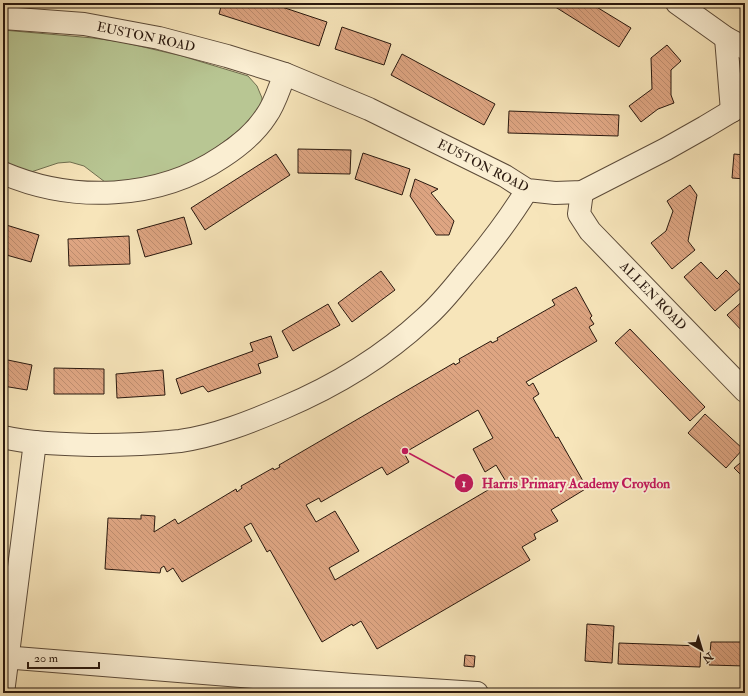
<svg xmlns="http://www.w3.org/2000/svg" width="748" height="696" font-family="'IM FELL Double Pica',serif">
	<defs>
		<pattern id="building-back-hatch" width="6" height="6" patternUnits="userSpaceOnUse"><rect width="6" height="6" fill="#dea582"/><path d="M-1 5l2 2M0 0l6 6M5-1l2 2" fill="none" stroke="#be8d6f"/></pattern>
	</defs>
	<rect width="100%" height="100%" fill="#f7e5ba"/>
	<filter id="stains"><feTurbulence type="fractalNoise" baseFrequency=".005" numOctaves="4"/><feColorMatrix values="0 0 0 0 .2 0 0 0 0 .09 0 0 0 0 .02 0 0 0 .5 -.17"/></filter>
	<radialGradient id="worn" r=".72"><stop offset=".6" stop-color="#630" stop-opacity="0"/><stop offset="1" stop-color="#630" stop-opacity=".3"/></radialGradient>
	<path fill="#b8c693" stroke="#706f50" d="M3,30L93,38L122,42L182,56L248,76L257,86L262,98V102L254,115L242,128L210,152L187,165L139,181L105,182L84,166L70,162L58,163L31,172L3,164Z"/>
	<g fill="url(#building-back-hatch)" stroke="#29180e" fill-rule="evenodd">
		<path d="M222,3H270L327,22L319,46L219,14Z"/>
		<path d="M549,3H590L631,28L619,47Z"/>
		<path d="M342,27L391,44L384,65L335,49Z"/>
		<path d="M667,45L681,61L671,70V95L674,103L658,109L641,122L629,106L652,89L651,58Z"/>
		<path d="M402,54L495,104L484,125L391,75Z"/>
		<path d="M509,111L619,115L618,136L508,133Z"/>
		<path d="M298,149L351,150L350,174L298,173Z"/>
		<path d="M363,153L410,169L402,195L355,179Z"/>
		<path d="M276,154L290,175L205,230L191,208Z"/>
		<path d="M734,154L745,155V179L732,178Z"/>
		<path d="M415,179L438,189L431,193L454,221L449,235H436L410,196Z"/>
		<path d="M690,185L697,195L688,241L695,250L672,269L651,243L666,231L673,211L667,201Z"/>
		<path d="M184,217L192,244L145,257L137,230Z"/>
		<path d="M3,224L39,235L31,262L3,254Z"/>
		<path d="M129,236L130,264L69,266L68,239Z"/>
		<path d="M701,262L717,279L726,270L742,287L715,311L684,277Z"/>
		<path d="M381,271L395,290L352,322L338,303Z"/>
		<path d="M576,287L592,316L590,318L594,324L589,327L597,341L526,382L529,386L533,383L539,394L533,398L556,438L558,437L587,488L551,510L558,521L534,534L536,539L522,547L530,560L377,649L361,621L353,626L352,624L322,642L270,550L267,552L251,523L244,527L252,541L182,582L173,568L167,572L164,566L161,568L160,573L105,569L108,518L141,519V515L155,516L154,532L175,519L178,524L236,489L237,492L242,488L241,486L273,468L274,470L280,467L279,465L454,363L455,365L460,362L459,359L491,341L492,343L498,340L497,338L555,305L552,300ZM478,410L493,438L473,449L485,472L496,465L505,480L335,580L329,568L359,551L335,511L316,522L306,505L319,498L321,502L382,467L387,475L409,462L404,453Z"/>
		<path d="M745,299V334L727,315Z"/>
		<path d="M328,304L340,325L293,351L282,331Z"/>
		<path d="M630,329L705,407L690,421L615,343Z"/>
		<path d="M271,336L278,357L258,364L261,373L208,392L203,386L181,394L176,379L253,351L250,343Z"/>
		<path d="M3,359L32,365L27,390L3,386Z"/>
		<path d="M54,368L104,369V394H54Z"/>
		<path d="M163,370L165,395L117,398L116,374Z"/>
		<path d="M705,414L743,449L726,468L688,433Z"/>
		<path d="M745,459V479L734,468Z"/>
		<path d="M587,624L614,626L612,663L585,661Z"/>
		<path d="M711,642H745V666L709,665Z"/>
		<path d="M619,643L701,646L700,667L618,664Z"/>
		<path d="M465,655L475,656L474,667L464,666Z"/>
	</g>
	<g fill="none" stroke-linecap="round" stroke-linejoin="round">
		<g stroke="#5c4b39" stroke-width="24">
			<g id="minor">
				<path d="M677,3L726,38L745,48"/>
				<path d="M3,18L84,24L159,38L227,56L285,74L369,109L505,176L527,190L555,193L582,192L666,149L705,127L745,103"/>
				<path d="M726,38L732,111"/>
				<path d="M3,173C73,203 158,200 222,157C239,146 255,133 266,116C275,104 279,88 285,74"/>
				<path d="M582,192L579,214L590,231L745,391"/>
				<path d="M3,437C33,444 65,444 96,445C124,445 152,444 180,441C215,436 250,422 283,408C335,386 383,357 424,319C439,306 452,290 464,275C487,248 508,221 527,190"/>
				<path d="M3,657L353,685L477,693"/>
				<path d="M3,693L35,442"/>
			</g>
		</g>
		<use href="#minor" stroke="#faeed2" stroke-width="22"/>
	</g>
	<g text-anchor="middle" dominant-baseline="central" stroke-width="4" stroke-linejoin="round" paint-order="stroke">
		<g font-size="13" fill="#29180e" stroke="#faeed2">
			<text transform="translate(146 37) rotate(12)">EUSTON ROAD</text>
			<text transform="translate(483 166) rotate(27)">EUSTON ROAD</text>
			<text transform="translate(653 296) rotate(46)">ALLEN ROAD</text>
		</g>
	</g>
	<path fill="none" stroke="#c2185b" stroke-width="1.5" d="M405 451L464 483"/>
	<g fill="#c2185b" stroke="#faeed2" stroke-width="1.5">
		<circle cx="405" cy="451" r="4"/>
		<circle cx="464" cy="483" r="10"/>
	</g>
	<g font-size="12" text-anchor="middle" font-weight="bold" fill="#fff">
		<text x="464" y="487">1</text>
	</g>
	<g font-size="14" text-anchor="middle" font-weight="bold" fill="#c2185b" stroke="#faeed2" stroke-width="4" stroke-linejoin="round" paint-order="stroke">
		<text x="576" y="488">Harris Primary Academy Croydon</text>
	</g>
	<rect width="748" height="696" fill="none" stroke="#f7e5ba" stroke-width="16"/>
	<rect x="4" y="4" width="740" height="688" fill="none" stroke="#29180e" stroke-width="2"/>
	<rect x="8" y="8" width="732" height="680" fill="none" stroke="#29180e"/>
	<g transform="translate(702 650) rotate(142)" stroke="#faeed2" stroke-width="3" paint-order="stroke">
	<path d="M0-3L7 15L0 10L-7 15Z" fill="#29180e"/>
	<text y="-6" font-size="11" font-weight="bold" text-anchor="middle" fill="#29180e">N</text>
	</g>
	<path d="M28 662v6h71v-6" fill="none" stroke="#29180e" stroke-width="2"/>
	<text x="34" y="662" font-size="12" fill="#29180e" stroke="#faeed2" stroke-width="3" paint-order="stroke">20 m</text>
	<rect width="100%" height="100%" filter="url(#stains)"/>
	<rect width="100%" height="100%" fill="url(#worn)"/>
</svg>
